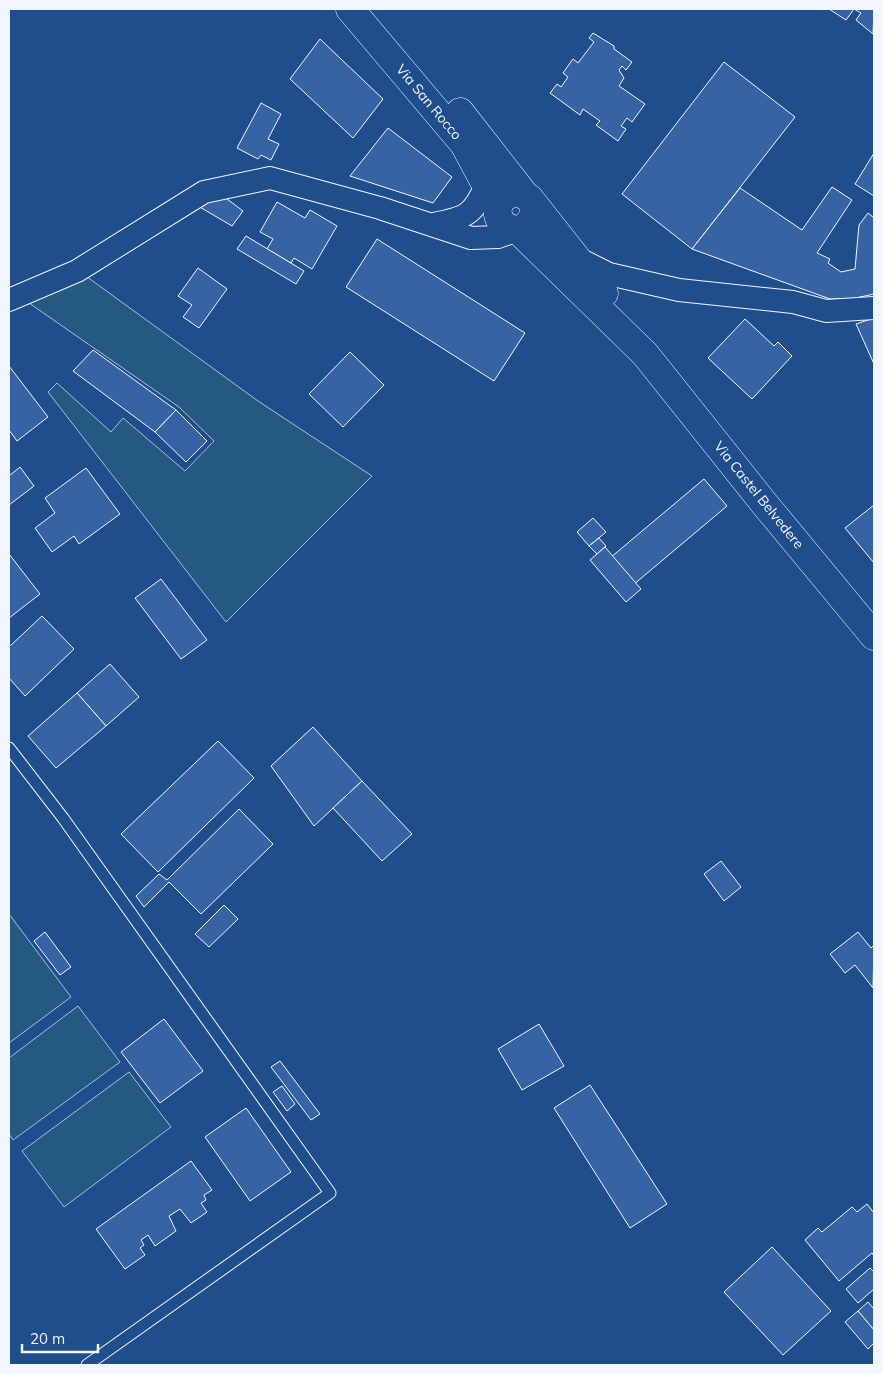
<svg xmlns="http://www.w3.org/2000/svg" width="883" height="1374" font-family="Mulish,sans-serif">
	<rect width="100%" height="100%" fill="#1f4e8c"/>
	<g fill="#245a82" stroke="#a8bbd7">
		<path d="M83,274L258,401L372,476L226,622L48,392L57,383L111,432L123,418L185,471L214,441L179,407L29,303Z"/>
		<path d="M9,914L71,997L9,1043Z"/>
		<path d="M78,1006L120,1062L13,1140L9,1134V1058Z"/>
		<path d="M129,1072L171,1127L64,1207L22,1151Z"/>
	</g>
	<g fill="#3563a3" stroke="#f2f6ff">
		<path d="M829,9H854L846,20Z"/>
		<path d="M854,9H874L873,34L856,20L861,13Z"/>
		<path d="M593,33L614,46V49L632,62L626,70L622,66L619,70L624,78L619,86L645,104L632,122L627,118L621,126L626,129L618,141L596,125L600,121L583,109L580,115L550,93L557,84L561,87L568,77L563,73L573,59L578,63L594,42L589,38Z"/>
		<path d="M320,39L383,99L353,138L290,79Z"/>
		<path d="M724,62L795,117L692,249L622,194Z"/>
		<path d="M261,103L281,114L268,139L279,144L271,160L261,155L258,159L237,148Z"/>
		<path d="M388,128L452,177L433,203L350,176Z"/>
		<path d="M874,153V196L855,184Z"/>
		<path d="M832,187L852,200L817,253L830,259L828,263L841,272L855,269L859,225L868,213L874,218V294L851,299H830L692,249L740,188L802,230Z"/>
		<path d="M219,193L243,211L232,226L193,203Z"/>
		<path d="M277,202L305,218L310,210L337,226L312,269L294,258L291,263L267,249L273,239L260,232Z"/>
		<path d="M246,236L304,271L296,284L237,249Z"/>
		<path d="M377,239L525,333L494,381L346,287Z"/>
		<path d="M198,268L227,289L199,328L183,317L192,305L178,296Z"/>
		<path d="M874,318V364L856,324Z"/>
		<path d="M745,319L774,346L778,342L792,356L752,399L708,358Z"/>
		<path d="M93,350L176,410L155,432L73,371Z"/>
		<path d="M350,352L384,385L343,427L309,394Z"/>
		<path d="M9,366L48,417L17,441L9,430Z"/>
		<path d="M176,410L207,441L186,462L155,432Z"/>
		<path d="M20,467L34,486L9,505V476Z"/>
		<path d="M86,468L120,514L79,544L74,536L52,552L35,528L55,513L45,498Z"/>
		<path d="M704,479L727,506L633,585L610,558Z"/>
		<path d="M874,505V563L845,528Z"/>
		<path d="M593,518L606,532L589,546L577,532Z"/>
		<path d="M599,538L606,546L597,554L589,546Z"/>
		<path d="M605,547L641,589L626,602L590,560Z"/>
		<path d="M9,554L40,594L9,618Z"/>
		<path d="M161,579L207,640L181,659L135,598Z"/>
		<path d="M42,616L74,649L25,696L9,678V647Z"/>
		<path d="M110,664L139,697L106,726L77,693Z"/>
		<path d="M77,693L106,726L56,768L28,736Z"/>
		<path d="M313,727L362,781L314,826L271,766Z"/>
		<path d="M218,741L254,778L158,872L121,834Z"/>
		<path d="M362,781L412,834L382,861L333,808Z"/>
		<path d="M239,809L273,844L201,914L169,882L144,907L136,896L159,874L167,880Z"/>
		<path d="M721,861L741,887L724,901L704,874Z"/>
		<path d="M224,905L238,919L209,947L195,934Z"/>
		<path d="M45,932L71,967L60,975L34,941Z"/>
		<path d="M858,932L871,948L874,945L873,988L855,965L845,973L830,954Z"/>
		<path d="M164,1019L203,1071L160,1103L121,1052Z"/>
		<path d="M539,1024L564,1066L522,1090L498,1049Z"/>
		<path d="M280,1061L320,1114L311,1120L271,1067Z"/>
		<path d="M590,1085L667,1204L630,1228L554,1108Z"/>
		<path d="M282,1086L295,1104L287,1111L273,1092Z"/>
		<path d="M246,1108L291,1172L250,1201L205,1137Z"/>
		<path d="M191,1161L212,1190L204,1195L206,1200L201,1203L207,1212L191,1223L180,1209L169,1216L176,1231L155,1246L148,1235L141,1240L144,1245L140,1248L145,1255L125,1269L96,1229Z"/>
		<path d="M867,1204L874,1213V1256L872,1253L839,1281L805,1240L818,1228L822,1232L852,1207L857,1212Z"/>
		<path d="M772,1247L831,1311L783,1355L724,1292Z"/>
		<path d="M870,1268L874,1272V1289L858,1303L846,1289Z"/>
		<path d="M868,1302L874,1309V1330L858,1311Z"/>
		<path d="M858,1311L874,1330V1343L868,1349L845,1322Z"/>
	</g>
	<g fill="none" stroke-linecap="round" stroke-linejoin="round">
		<g stroke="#f2f6ff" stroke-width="13">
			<path id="service" d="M9,748L63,818L330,1193L87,1365"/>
		</g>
		<g stroke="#f2f6ff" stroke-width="24">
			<g id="minor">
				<path d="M433,224C465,218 473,216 486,185"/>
				<path d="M577,258L609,274L679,290L793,302L826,311L874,308"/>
				<path d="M9,300L77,271L204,192L270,178L380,208L471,238L498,237L518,230"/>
			</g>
		</g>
		<g stroke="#f2f6ff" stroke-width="29">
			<g id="tertiary">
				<path d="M350,9L464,144L486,185L499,202"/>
				<path d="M460,112L524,194"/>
				<path d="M533,203L534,216L525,228C503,235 489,213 504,196L518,192L529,198L604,293"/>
				<path d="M518,230L645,354L763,502L874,636"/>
			</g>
		</g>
		<use href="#service" stroke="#1f4e8c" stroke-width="11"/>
		<use href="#minor" stroke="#1f4e8c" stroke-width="22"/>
		<use href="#tertiary" stroke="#1f4e8c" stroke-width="28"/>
	</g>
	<g text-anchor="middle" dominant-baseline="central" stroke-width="4" stroke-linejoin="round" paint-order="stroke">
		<g font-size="14" fill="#f2f6ff" stroke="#1f4e8c">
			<text transform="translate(429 102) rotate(50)">Via San Rocco</text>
			<text transform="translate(759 495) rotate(51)">Via Castel Belvedere</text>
		</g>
	</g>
	<rect width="883" height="1374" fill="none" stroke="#f2f6ff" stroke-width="20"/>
	<path d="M22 1344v8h76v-8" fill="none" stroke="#f2f6ff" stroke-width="2.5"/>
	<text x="30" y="1344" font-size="15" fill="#f2f6ff" stroke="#1f4e8c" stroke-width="4" paint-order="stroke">20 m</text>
</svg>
